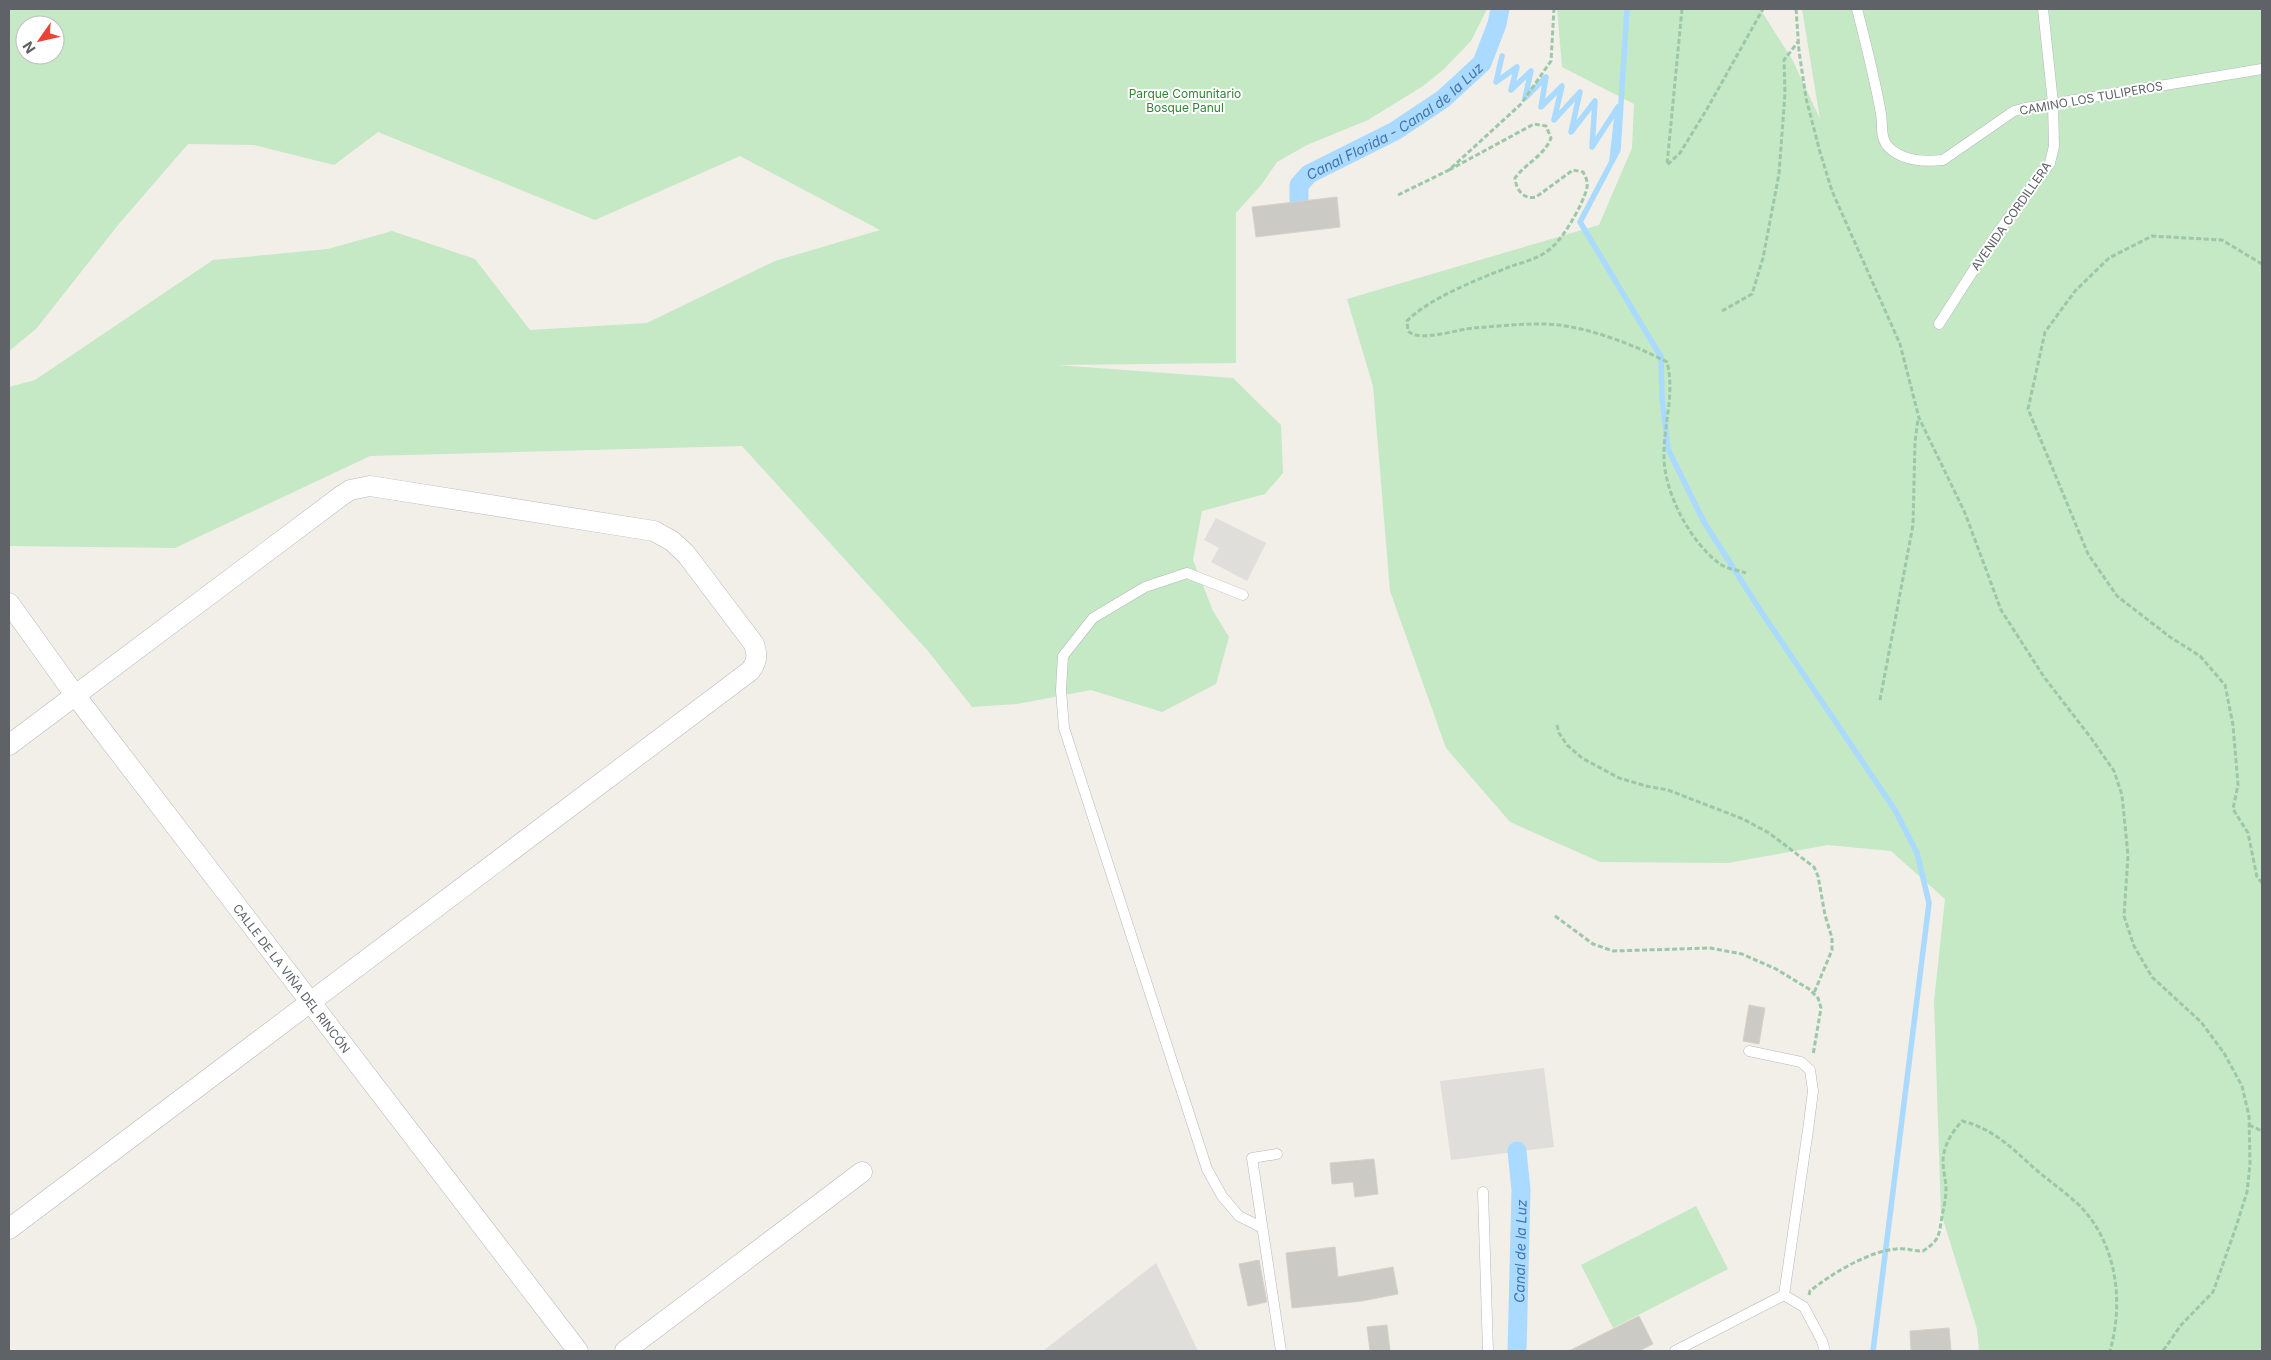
<svg xmlns="http://www.w3.org/2000/svg" width="2271" height="1360" font-family="Inter,sans-serif">
	<rect width="100%" height="100%" fill="#f1efe8"/>
	<g fill="#e0deda">
		<path d="M1216,518L1266,543L1247,581L1211,562L1219,548L1204,540Z"/>
		<path d="M1544,1068L1554,1147L1451,1160L1440,1081Z"/>
		<path d="M1156,1263L1198,1351H1043Z"/>
	</g>
	<g fill="#c5e8c5" fill-rule="evenodd">
		<path d="M9,9H1487L1471,41L1443,70L1423,86L1368,120L1307,145L1277,162L1262,184L1236,213V363L1057,365L1233,378L1281,425L1283,473L1265,494L1202,511L1193,560L1213,611L1229,637L1216,684L1162,712L1091,690L1017,704L972,707L928,651L742,446L370,456L175,548L9,546V387L35,380L213,260L328,249L392,231L475,259L530,330L647,323L775,261L880,230L740,156L595,220L378,132L334,165L254,145L188,144L118,225L36,329L9,351ZM25,25H55V55H25Z"/>
		<path d="M1557,9H1760L1792,59L1820,119L1802,9H2262V1351H1979L1977,1329L1941,1213L1934,1001L1945,899L1891,851L1828,845L1728,863L1600,862L1510,822L1446,748L1390,591L1373,386L1347,299L1599,225L1632,148L1634,104L1562,67Z"/>
		<path d="M1696,1206L1728,1269L1613,1328L1581,1265Z"/>
	</g>
	<g fill="none" stroke-linecap="round" stroke-linejoin="round">
		<g stroke="#aadaff" stroke-width="5.5">
			<path d="M1627,9L1618,150L1580,222L1661,357L1662,398L1668,449L1704,522L1762,613L1895,810L1917,853L1929,903L1873,1351"/>
			<path d="M1502,56L1496,82L1517,67L1511,90L1531,71L1525,98L1546,77L1541,107L1562,86L1554,120L1580,92L1571,132L1595,101L1592,147L1618,107L1612,160"/>
		</g>
		<g stroke="#aadaff" stroke-width="19">
			<path id="s1" d="M1299,201V185L1309,174L1395,131L1443,99L1482,63L1497,24L1500,9"/>
			<path id="s2" d="M1517,1351L1521,1190L1517,1151"/>
		</g>
	</g>
	<g fill="#cccac5" stroke="#d6d1c6">
		<path d="M1337,197L1340,227L1256,237L1252,207Z"/>
		<path d="M1749,1005L1765,1008L1759,1044L1743,1041Z"/>
		<path d="M1374,1159L1378,1194L1355,1197L1353,1182L1332,1184L1330,1163Z"/>
		<path d="M1335,1247L1338,1277L1393,1267L1398,1294L1362,1301L1292,1308L1286,1253Z"/>
		<path d="M1259,1260L1267,1302L1248,1306L1239,1264Z"/>
		<path d="M1639,1316L1653,1344L1639,1351H1569Z"/>
		<path d="M1387,1325L1390,1351H1370L1367,1327Z"/>
		<path d="M1949,1328L1951,1351H1911L1910,1331Z"/>
	</g>
	<g fill="none" stroke-linecap="round" stroke-linejoin="round">
		<g stroke="#b5b8bc" stroke-width="11">
			<g id="service">
				<path d="M1857,9C1866,44 1875,79 1881,114C1883,124 1880,135 1886,144C1899,161 1924,162 1943,160L2014,111L2026,108L2262,69"/>
				<path d="M1939,324L1998,232L2050,163L2054,146L2053,103L2043,9"/>
				<path d="M1243,595L1187,573L1145,587L1093,618L1063,656L1061,690L1064,728L1207,1169L1222,1196L1239,1216L1261,1227"/>
				<path d="M1749,1051L1801,1062L1810,1070L1813,1091L1808,1130L1784,1295L1804,1307L1822,1341L1825,1351"/>
				<path d="M1277,1154L1252,1158L1281,1351"/>
				<path d="M1483,1192L1488,1351"/>
				<path d="M1675,1351L1784,1295"/>
			</g>
		</g>
		<g stroke="#b5b8bc" stroke-width="21">
			<g id="minor">
				<path id="s3" d="M9,603L75,695L578,1351"/>
				<path d="M9,745L341,496L350,490L370,486L654,531L672,541L686,554L754,644C758,655 757,662 750,671L9,1229"/>
				<path d="M625,1351L862,1172"/>
			</g>
		</g>
		<g stroke="#9cc7a9" stroke-width="3" stroke-dasharray="5 2.5" stroke-linecap="butt">
			<path d="M1682,9L1667,165L1680,153L1707,109L1763,9"/>
			<path d="M1796,9L1799,51L1806,98L1820,152L1832,191L1900,344L1919,418L1965,513L2001,610L2044,677L2091,738L2114,771L2122,795L2128,855L2124,916L2134,946L2152,977L2201,1022L2224,1053L2242,1086L2249,1116L2250,1164L2247,1192L2236,1227L2213,1292L2181,1325L2163,1351"/>
			<path d="M1449,170L1534,124L1546,126L1551,138C1544,156 1526,163 1515,178C1516,190 1524,200 1536,197L1573,170L1583,172C1591,185 1586,191 1581,204C1574,218 1563,238 1551,248C1539,259 1523,262 1509,267C1479,279 1429,298 1407,321L1408,331C1420,343 1457,329 1474,328C1502,326 1531,322 1559,325C1596,330 1634,345 1667,362C1675,394 1664,422 1664,454C1663,491 1690,542 1720,564C1727,569 1738,570 1746,573"/>
			<path d="M1398,195L1449,170L1521,104L1551,61L1554,9"/>
			<path d="M2262,264L2222,240L2152,236L2109,258L2075,291L2045,332L2028,409L2088,554L2117,596L2170,637L2200,656L2225,685L2233,725L2238,785L2233,809L2248,833L2257,877L2262,883"/>
			<path d="M1722,311L1752,294L1763,258L1779,174L1785,93L1784,60L1798,42"/>
			<path d="M1880,700L1913,525L1915,442L1918,419"/>
			<path d="M1557,725L1559,733L1567,745L1582,758L1619,778L1646,786L1668,790L1743,819L1769,833L1814,867L1818,876L1825,915L1832,938V950L1814,993"/>
			<path d="M1555,916L1593,944L1613,951L1710,948L1742,954L1776,969L1809,989L1818,998L1821,1008L1813,1055"/>
			<path d="M2249,1125L2262,1131"/>
			<path d="M1809,1295L1810,1291C1831,1274 1869,1251 1896,1249C1905,1248 1914,1251 1923,1251C1940,1240 1939,1235 1942,1216C1944,1207 1946,1198 1946,1189C1946,1180 1943,1171 1943,1162C1943,1146 1952,1132 1962,1121C1992,1128 2012,1148 2034,1168C2049,1181 2065,1192 2079,1205C2117,1243 2124,1302 2110,1351"/>
		</g>
		<use href="#service" stroke="#fff" stroke-width="10"/>
		<use href="#minor" stroke="#fff" stroke-width="20"/>
	</g>
	<g text-anchor="middle" dominant-baseline="central" stroke-width="4" stroke-linejoin="round" paint-order="stroke">
		<g font-size="12" fill="#348238" stroke="#fff">
			<text x="1185" y="93">Parque Comunitario<tspan x="1185" dy="14">Bosque Panul</tspan></text>
		</g>
		<g font-size="12" fill="#5f6368" stroke="#fff">
			<text transform="translate(2091 98) rotate(-10)">CAMINO LOS TULIPEROS</text>
			<text transform="translate(2011 216) rotate(-55)">AVENIDA CORDILLERA</text>
			<text stroke="none"><textPath href="#s3" startOffset="470">CALLE DE LA VIÑA DEL RINCÓN</textPath></text>
		</g>
		<g font-size="14" font-style="italic" fill="#4174aa" stroke="#fff">
			<text stroke="none"><textPath href="#s1" startOffset="132">Canal Florida - Canal de la Luz</textPath></text>
			<text stroke="none"><textPath href="#s2" startOffset="100">Canal de la Luz</textPath></text>
		</g>
	</g>
	<rect width="2271" height="1360" fill="none" stroke="#5f6368" stroke-width="20"/>
	<g transform="translate(40 40) rotate(236)"><circle r="24" fill="#ffffff" stroke="#bfc1c3"/>
	<path d="M0-4L9 19L0 12L-9 19Z" fill="#ea4335"/>
	<text y="-8" font-size="14" font-weight="bold" text-anchor="middle" fill="#5f6368">N</text>
	</g>
</svg>
